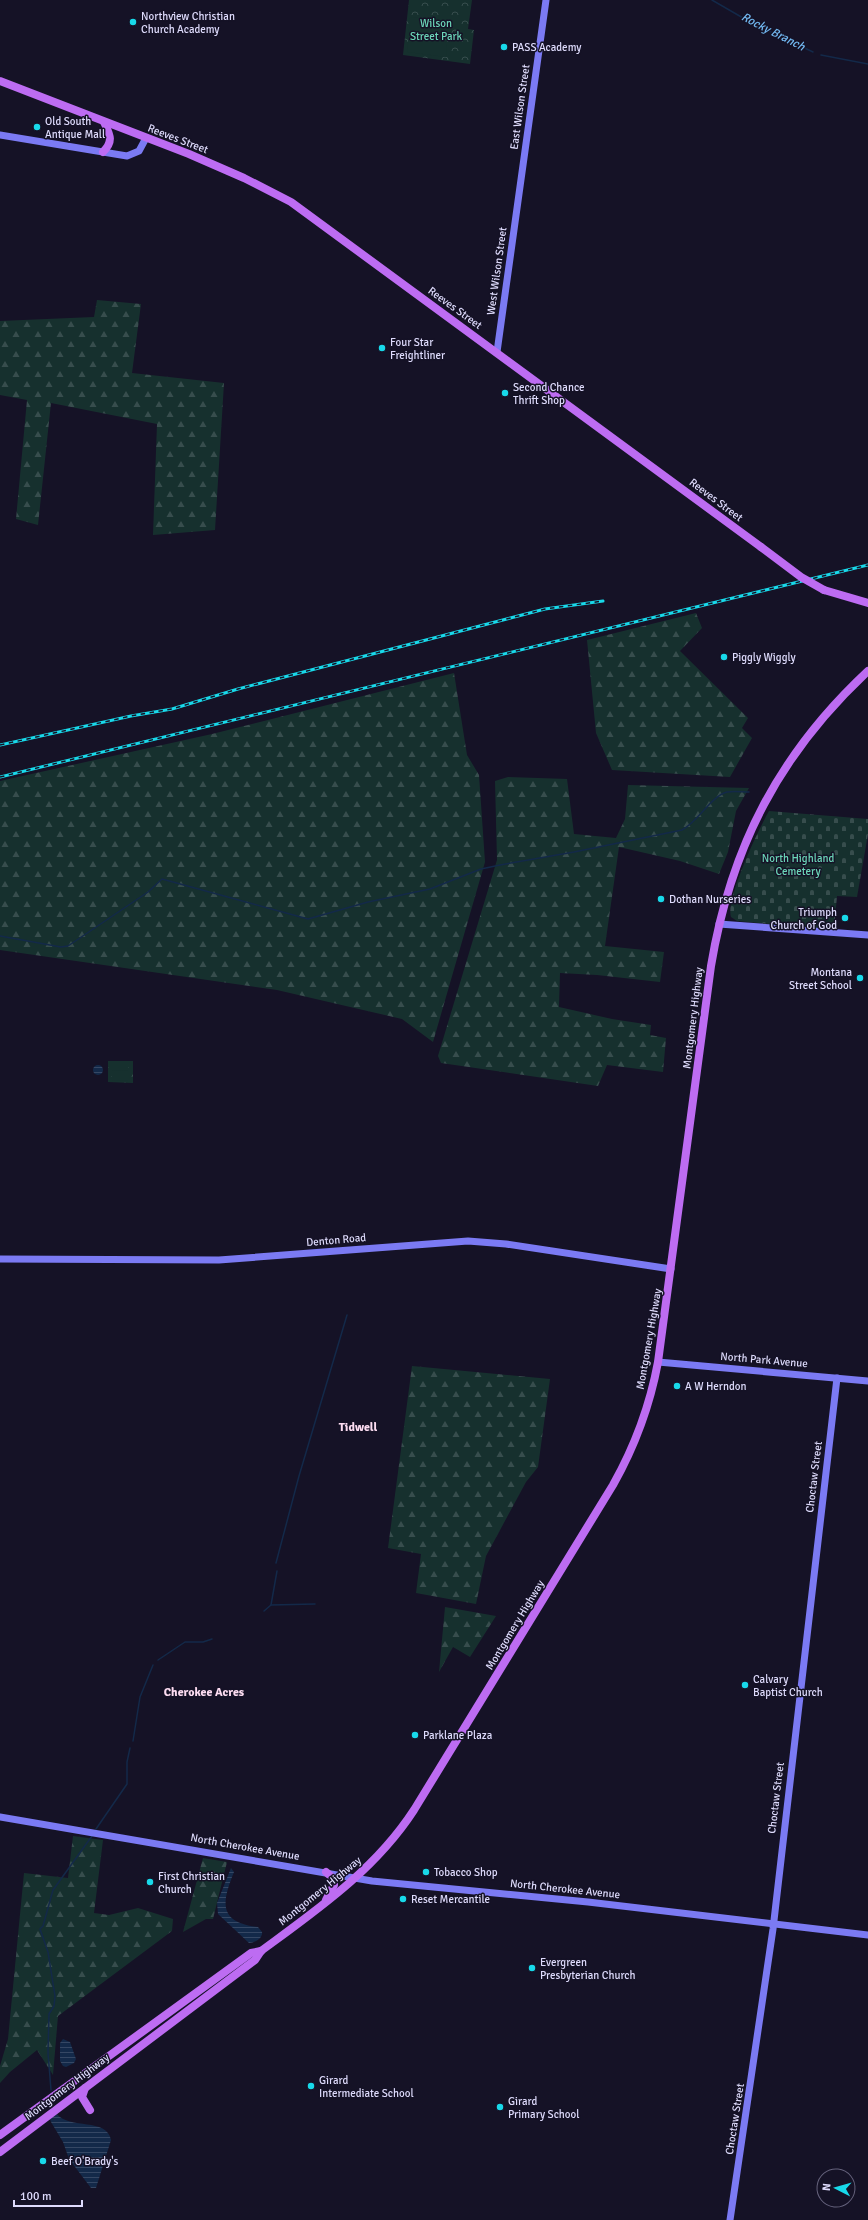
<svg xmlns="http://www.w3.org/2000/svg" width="868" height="2220" font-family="Signika,sans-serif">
	<defs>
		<pattern id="forest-firs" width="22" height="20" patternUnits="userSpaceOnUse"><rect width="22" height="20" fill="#16302e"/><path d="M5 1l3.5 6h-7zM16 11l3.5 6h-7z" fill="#374d4d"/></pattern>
		<pattern id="cemetery-stones" width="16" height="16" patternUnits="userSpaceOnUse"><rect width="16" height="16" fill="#16302e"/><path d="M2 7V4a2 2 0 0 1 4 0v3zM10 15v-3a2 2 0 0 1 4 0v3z" fill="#374d4d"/></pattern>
		<pattern id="park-crowns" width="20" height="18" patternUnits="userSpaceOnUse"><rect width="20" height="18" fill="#16302e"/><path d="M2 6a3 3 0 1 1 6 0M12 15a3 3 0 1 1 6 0" fill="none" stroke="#374d4d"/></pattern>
		<pattern id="water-rules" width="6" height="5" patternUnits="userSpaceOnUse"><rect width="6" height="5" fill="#132949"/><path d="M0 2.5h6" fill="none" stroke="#354764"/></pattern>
	</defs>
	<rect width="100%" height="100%" fill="#151226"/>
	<g fill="url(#forest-firs)">
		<path d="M97,300L141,304L132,373L224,383L215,530L153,535L157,424L51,403L38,525L16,519L27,400L0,395V321L94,317Z"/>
		<path d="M696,613L702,628L680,651L748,718L742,728L752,738L730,777L612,770L596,733L587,640Z"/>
		<path d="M454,673L467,755L479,775L485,862L433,1042L402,1019L277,990L0,950V781L212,734Z"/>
		<path d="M508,777L567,779L574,834L616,838L625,819L628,785L749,788L736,811L728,852L719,874L680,861L619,847L605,946L664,952L660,982L597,975L560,973L559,1007L612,1019L651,1025L650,1035L666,1038L663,1072L607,1065L598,1086L441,1063L438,1056L497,860L495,781Z"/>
		<path d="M412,1366L550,1379L538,1467L526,1482L486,1556L476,1604L416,1593L421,1554L388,1548Z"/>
		<path d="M445,1607L496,1616L470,1657L453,1647L439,1672Z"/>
		<path d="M73,1836L103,1840L94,1913L109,1915L138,1908L173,1919L172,1931L58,2016L53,2075L37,2050L10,2072L0,2083V2066L8,2039L24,1873L68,1878Z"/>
		<path d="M203,1858L227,1862L213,1919H206L183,1932Z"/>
	</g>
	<path fill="url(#cemetery-stones)" d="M769,811L868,819V834L857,897L837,896L834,930L737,921L731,917C725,900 759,828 769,811Z"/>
	<g fill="url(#park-crowns)">
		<path d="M409,0H472L468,29L474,30L470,64L403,55Z"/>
		<path d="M108,1061H133V1083L108,1082Z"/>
	</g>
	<g fill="#16302e">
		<path d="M414,17C437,22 449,32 446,57L407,52L410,18Z"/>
		<path d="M112,1063H128V1071L112,1070Z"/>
		<path d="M112,1073H128V1081L112,1080Z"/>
	</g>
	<g fill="url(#water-rules)">
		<circle cx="98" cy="1070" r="5"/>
		<path d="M231,1868L234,1872C221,1904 219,1922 258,1927L262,1932C263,1938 255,1943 249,1943L218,1914L217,1903Z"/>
		<path d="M63,2039L70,2042L76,2059L74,2063L66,2067L63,2066L60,2061V2043Z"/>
		<path d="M57,2114C69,2130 107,2117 111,2140L96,2188H91L69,2159L63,2142L51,2122L50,2119Z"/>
	</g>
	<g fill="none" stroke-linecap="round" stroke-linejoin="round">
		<g stroke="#132949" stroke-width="1.5">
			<path d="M712,0L750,22L813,52"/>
			<path d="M821,55L868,64"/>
			<path d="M0,936L61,947L68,946L148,892L162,879L308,919L368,902L430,889L481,869L500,865L574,852L682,830C698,822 711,796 727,792C734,791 742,792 749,792"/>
			<path d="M276,1563L299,1476L347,1315"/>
			<path d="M271,1605L315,1604"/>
			<path d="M264,1611L271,1605L277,1571"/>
			<path d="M158,1660L185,1642H203L212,1639"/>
			<path d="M133,1741L140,1697L153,1665"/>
			<path d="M96,1829L127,1784V1762L130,1748"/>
			<path d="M51,2090L48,2053L49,2014L54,2006L55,1996L48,1952L40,1929L43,1926L53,1890L92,1836"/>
		</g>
		<g stroke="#7b7af3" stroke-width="7">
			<path d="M0,135L127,156L139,151L146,138"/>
			<path d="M497,352L546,0"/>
			<path d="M719,924L868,935"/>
			<path d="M0,1259L219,1260L468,1241L506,1244L671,1269"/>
			<path d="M658,1362L868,1381"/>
			<path d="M0,1817L372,1881L588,1902L868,1935"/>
			<path d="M730,2220L773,1929L837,1378"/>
		</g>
		<g stroke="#bd6cf2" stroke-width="8">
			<path d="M0,81L189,154L244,178L291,202L761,547"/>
			<path d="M103,152C114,141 110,135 104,122"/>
			<path d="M824,590L868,603"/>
			<path d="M326,1900L334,1885V1879L326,1872"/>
			<path d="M85,2088L82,2097L90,2110"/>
			<path d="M0,2135L251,1953L261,1951"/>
			<path d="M0,2152L255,1960L261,1951C318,1909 375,1870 414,1810L613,1485C635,1446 650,1405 658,1362L711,966C731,846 780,753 868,671"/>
		</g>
		<g stroke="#18d9ea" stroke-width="3">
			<g id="rail">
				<path d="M0,745L131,716L172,709L238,689L545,609L603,601"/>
				<path d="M0,777L868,565"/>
			</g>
		</g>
		<use href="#rail" stroke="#151226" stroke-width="1.5" stroke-dasharray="4.5" stroke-linecap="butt"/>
		<path stroke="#bd6cf2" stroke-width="8" d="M761,547L801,577L824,590"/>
	</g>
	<g fill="#18d9ea" stroke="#151226" stroke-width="1.5">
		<circle cx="133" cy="22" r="4"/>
		<circle cx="504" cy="47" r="4"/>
		<circle cx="37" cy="127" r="4"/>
		<circle cx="382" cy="348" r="4"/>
		<circle cx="505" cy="393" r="4"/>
		<circle cx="724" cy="657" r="4"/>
		<circle cx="661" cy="899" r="4"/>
		<circle cx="845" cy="918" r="4"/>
		<circle cx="860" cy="978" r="4"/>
		<circle cx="677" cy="1386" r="4"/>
		<circle cx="745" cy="1685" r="4"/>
		<circle cx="415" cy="1735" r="4"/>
		<circle cx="426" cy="1872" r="4"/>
		<circle cx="150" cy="1882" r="4"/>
		<circle cx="403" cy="1899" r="4"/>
		<circle cx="532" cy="1968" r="4"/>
		<circle cx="311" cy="2086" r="4"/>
		<circle cx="500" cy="2107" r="4"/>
		<circle cx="43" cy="2161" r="4"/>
	</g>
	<g text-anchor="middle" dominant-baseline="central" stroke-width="3" stroke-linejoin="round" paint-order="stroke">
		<g font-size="11" fill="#dedbfc" stroke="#151226" text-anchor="start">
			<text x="141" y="16">Northview Christian<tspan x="141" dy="13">Church Academy</tspan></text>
			<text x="512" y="47">PASS Academy</text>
			<text x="45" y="121">Old South<tspan x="45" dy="13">Antique Mall</tspan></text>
			<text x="390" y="342">Four Star<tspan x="390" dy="13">Freightliner</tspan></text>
			<text x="513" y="387">Second Chance<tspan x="513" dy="13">Thrift Shop</tspan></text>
			<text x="732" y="657">Piggly Wiggly</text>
			<text x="669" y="899">Dothan Nurseries</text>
			<text x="837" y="912" text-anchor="end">Triumph<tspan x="837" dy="13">Church of God</tspan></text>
			<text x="852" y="972" text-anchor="end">Montana<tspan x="852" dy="13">Street School</tspan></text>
			<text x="685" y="1386">A W Herndon</text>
			<text x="753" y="1679">Calvary<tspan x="753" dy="13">Baptist Church</tspan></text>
			<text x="423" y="1735">Parklane Plaza</text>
			<text x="434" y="1872">Tobacco Shop</text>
			<text x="158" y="1876">First Christian<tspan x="158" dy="13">Church</tspan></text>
			<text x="411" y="1899">Reset Mercantile</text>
			<text x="540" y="1962">Evergreen<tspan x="540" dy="13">Presbyterian Church</tspan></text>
			<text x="319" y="2080">Girard<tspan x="319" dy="13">Intermediate School</tspan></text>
			<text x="508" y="2101">Girard<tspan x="508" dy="13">Primary School</tspan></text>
			<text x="51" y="2161">Beef O'Brady's</text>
		</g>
		<g font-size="11" fill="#6cd6b9" stroke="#151226">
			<text x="436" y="23">Wilson<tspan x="436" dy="13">Street Park</tspan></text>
			<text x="798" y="858">North Highland<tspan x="798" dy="13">Cemetery</tspan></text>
		</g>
		<g font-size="11" fill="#dedbfc" stroke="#151226">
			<text transform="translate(520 107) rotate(-82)">East Wilson Street</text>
			<text transform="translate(178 139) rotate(21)">Reeves Street</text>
			<text transform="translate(497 271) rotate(-82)">West Wilson Street</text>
			<text transform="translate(455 308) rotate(36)">Reeves Street</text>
			<text transform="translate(716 500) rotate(37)">Reeves Street</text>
			<text transform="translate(693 1018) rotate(-83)">Montgomery Highway</text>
			<text transform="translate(336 1240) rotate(-5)">Denton Road</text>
			<text transform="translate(649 1339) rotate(-80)">Montgomery Highway</text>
			<text transform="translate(764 1360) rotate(5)">North Park Avenue</text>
			<text transform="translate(814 1477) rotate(-83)">Choctaw Street</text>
			<text transform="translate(515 1625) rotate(-59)">Montgomery Highway</text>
			<text transform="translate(776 1798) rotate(-83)">Choctaw Street</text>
			<text transform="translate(245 1847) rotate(10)">North Cherokee Avenue</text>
			<text transform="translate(565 1889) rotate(6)">North Cherokee Avenue</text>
			<text transform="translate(320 1891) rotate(-39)">Montgomery Highway</text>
			<text transform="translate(67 2087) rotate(-37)">Montgomery Highway</text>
			<text transform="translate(735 2119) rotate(-81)">Choctaw Street</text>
		</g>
		<g font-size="12" font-style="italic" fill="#72b9f2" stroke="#151226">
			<text transform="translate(773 32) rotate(27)">Rocky Branch</text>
		</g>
		<g font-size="12" font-weight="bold" fill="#fcdcf1" stroke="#151226">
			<text x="358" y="1427">Tidwell</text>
			<text x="204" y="1692">Cherokee Acres</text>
		</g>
	</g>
	<g transform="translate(836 2188) rotate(276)"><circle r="19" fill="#151226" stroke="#65627c"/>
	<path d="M0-3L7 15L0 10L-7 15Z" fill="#18d9ea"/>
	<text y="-6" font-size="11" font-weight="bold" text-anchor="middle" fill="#dedbfc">N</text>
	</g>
	<path d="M14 2200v6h68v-6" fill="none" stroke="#dedbfc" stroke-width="2"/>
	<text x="20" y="2200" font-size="12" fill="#dedbfc" stroke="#151226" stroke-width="3" paint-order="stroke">100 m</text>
</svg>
